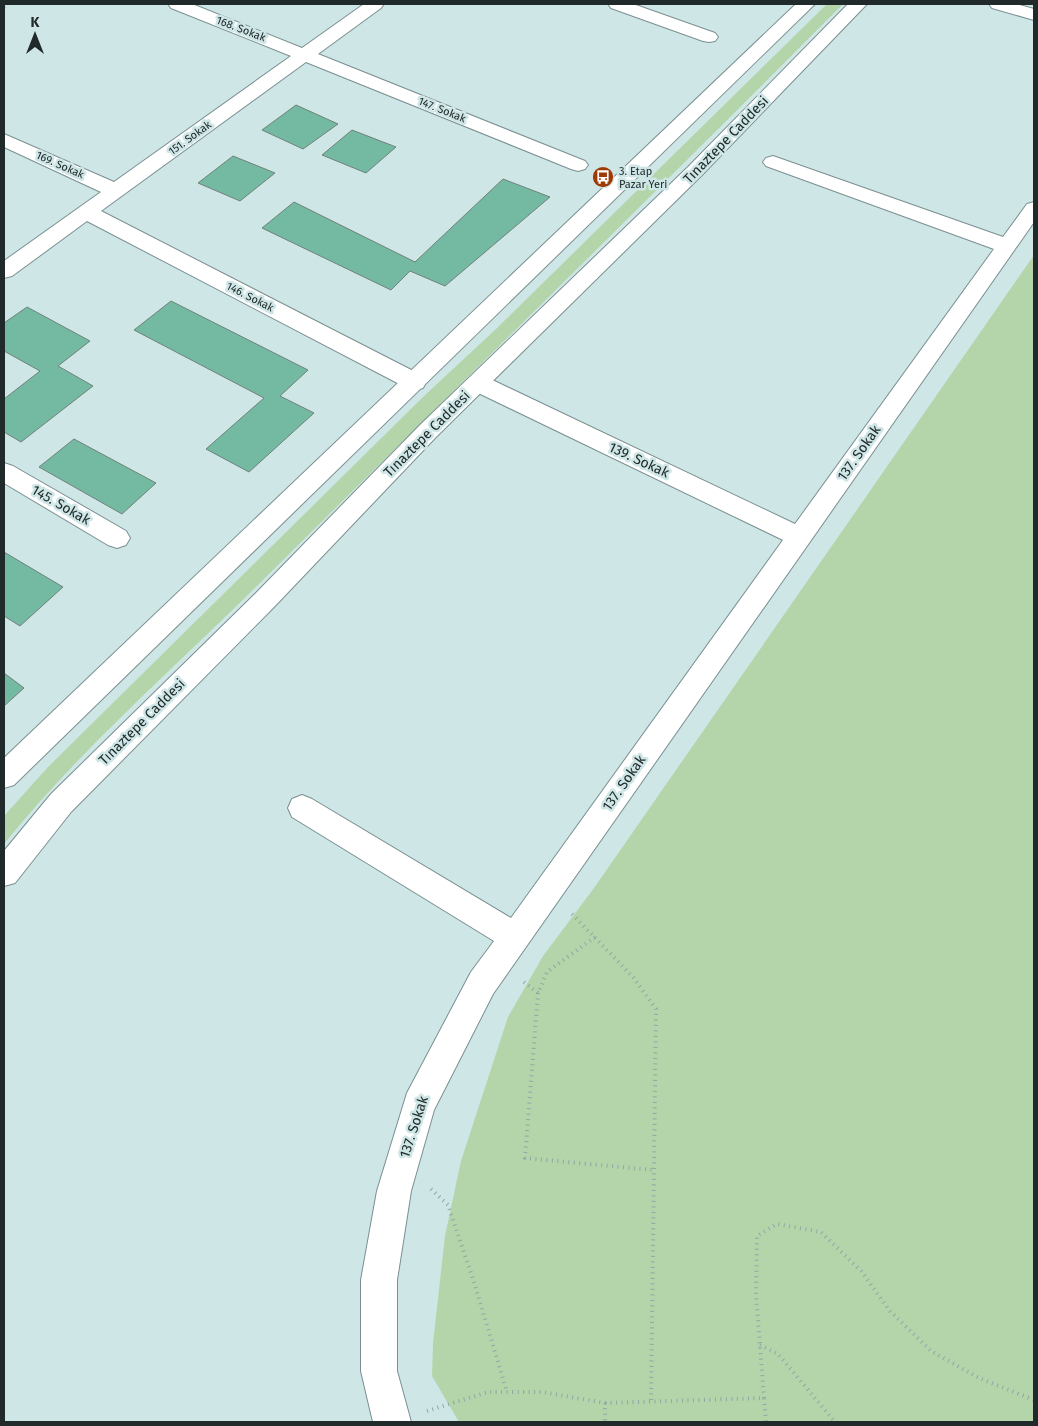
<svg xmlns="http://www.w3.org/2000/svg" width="1038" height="1426" font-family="'Fira Sans',sans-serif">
	<rect width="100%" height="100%" fill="#cfe6e7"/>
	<g fill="#b4d5aa">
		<path d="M827,4H843C652,196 459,385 267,576C179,664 82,747 4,844V816L48,767L423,397L496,329Z"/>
		<path d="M1034,255V1422H459L432,1376L433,1343L445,1236L461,1161L508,1017L543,956L594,888Z"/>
	</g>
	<g fill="#74b9a1" stroke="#6f827b">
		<path d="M296,105L338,124L303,149L262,130Z"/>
		<path d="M352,130L396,147L366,173L322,155Z"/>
		<path d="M233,156L275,173L240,201L198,183Z"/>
		<path d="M503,179L550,197L445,286L410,271L391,290L262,228L294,202L415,262Z"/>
		<path d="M171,301L308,370L280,396L314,413L249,472L206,449L264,398L134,330Z"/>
		<path d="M27,307L90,341L58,366L93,386L21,442L4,432V399L40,371L4,351V323Z"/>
		<path d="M74,439L156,483L122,514L39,467Z"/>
		<path d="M4,552L63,587L20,626L4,616Z"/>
		<path d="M4,673L24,688L4,706Z"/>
	</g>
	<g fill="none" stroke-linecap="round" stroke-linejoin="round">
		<g stroke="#7a8f91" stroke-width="2">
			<g id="minor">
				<path d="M168,4H192L302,48L364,4H384L381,8L318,54L585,161L588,165L585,169L578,171L571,169L306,62L101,211L423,376L426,382L423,388L415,390L407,388L87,221L12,276L4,278V261L101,192L4,147V134L114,182L291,56L171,8Z"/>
				<path d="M608,4H633L715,33L718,37L715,41L709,42L703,41L611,8Z"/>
				<path d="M989,4H1016L1034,9V20L992,8Z"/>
				<path d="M773,156L1003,237L1027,204L1034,202V222L493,994L434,1110L411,1191L397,1280V1371L411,1422H373L361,1371V1280L377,1191L407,1093L471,972L494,941L292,817L288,808L292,799L302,795L312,799L511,918L783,540L470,389L467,383L470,377L478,375L486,377L795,524L994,249L766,166L763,162L766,158Z"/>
				<path d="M4,463L13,466L126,531L130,538L126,545L117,548L108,545L4,483Z"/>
			</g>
		</g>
		<g stroke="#7a8f91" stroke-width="2">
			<g id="primary">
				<path d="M796,4H815L14,785L4,788V758Z"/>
				<path d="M848,4H867L702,175L436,437L274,607L71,812L15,883L4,886V851L51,794L256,593L420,425L688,167Z"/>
			</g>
		</g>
		<path stroke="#93a5a6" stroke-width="2.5" stroke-dasharray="0.5 2.5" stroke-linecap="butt" d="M4,10L6,4"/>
		<g stroke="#93a5a6" stroke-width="4" stroke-dasharray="1 4.5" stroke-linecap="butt">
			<path d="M572,914L633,977L656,1009L651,1402"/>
			<path d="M524,982L538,993L547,972L595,937"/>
			<path d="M538,993L525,1158L653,1170"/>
			<path d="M431,1189L448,1205L474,1282L507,1392"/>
			<path d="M760,1345L778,1354L835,1422"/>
			<path d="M764,1398L756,1294L757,1236L777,1224L821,1232L861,1271L890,1311L931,1351L979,1378L1034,1400"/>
			<path d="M605,1403L764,1398L766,1422"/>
			<path d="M427,1411L488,1392H542L605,1403V1422"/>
		</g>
		<use href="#minor" fill="#fff" fill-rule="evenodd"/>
		<use href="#primary" fill="#fff" fill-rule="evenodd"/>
	</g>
	<defs>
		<g id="bus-disc" transform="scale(1.125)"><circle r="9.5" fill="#9e3a04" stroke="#cfe6e7"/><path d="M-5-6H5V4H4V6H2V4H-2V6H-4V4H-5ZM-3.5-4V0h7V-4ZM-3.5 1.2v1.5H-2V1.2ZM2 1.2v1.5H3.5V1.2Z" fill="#fff"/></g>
	</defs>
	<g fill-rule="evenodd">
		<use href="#bus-disc" x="603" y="177"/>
	</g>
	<g text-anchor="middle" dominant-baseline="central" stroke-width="5" stroke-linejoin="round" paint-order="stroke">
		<g font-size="11" fill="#212a2b" stroke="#cfe6e7">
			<text transform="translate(241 29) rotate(21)">168. Sokak</text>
			<text transform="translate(442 110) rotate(22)">147. Sokak</text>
			<text transform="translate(190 138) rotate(-36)">151. Sokak</text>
			<text transform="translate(60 165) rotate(24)">169. Sokak</text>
			<text transform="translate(250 297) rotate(27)">146. Sokak</text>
		</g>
		<g font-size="11" fill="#212a2b" stroke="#cfe6e7" text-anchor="start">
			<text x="619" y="171">3. Etap<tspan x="619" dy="13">Pazar Yeri</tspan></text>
		</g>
		<g font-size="14" fill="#212a2b" stroke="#cfe6e7">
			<text transform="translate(726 140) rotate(-46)">Tınaztepe Caddesi</text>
			<text transform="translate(427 434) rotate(-45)">Tınaztepe Caddesi</text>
			<text transform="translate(859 453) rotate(-55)">137. Sokak</text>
			<text transform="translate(639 460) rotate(25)">139. Sokak</text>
			<text transform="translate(61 505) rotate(30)">145. Sokak</text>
			<text transform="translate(142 722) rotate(-45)">Tınaztepe Caddesi</text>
			<text transform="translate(624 783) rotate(-55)">137. Sokak</text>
			<text transform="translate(414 1127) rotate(-72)">137. Sokak</text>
		</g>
	</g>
	<rect width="1038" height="1426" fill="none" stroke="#212a2b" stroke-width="10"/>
	<g transform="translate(35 35)" stroke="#cfe6e7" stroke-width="4" paint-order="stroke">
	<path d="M0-4L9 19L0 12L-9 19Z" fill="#212a2b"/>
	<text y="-8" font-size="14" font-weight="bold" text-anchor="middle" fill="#212a2b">K</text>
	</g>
</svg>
